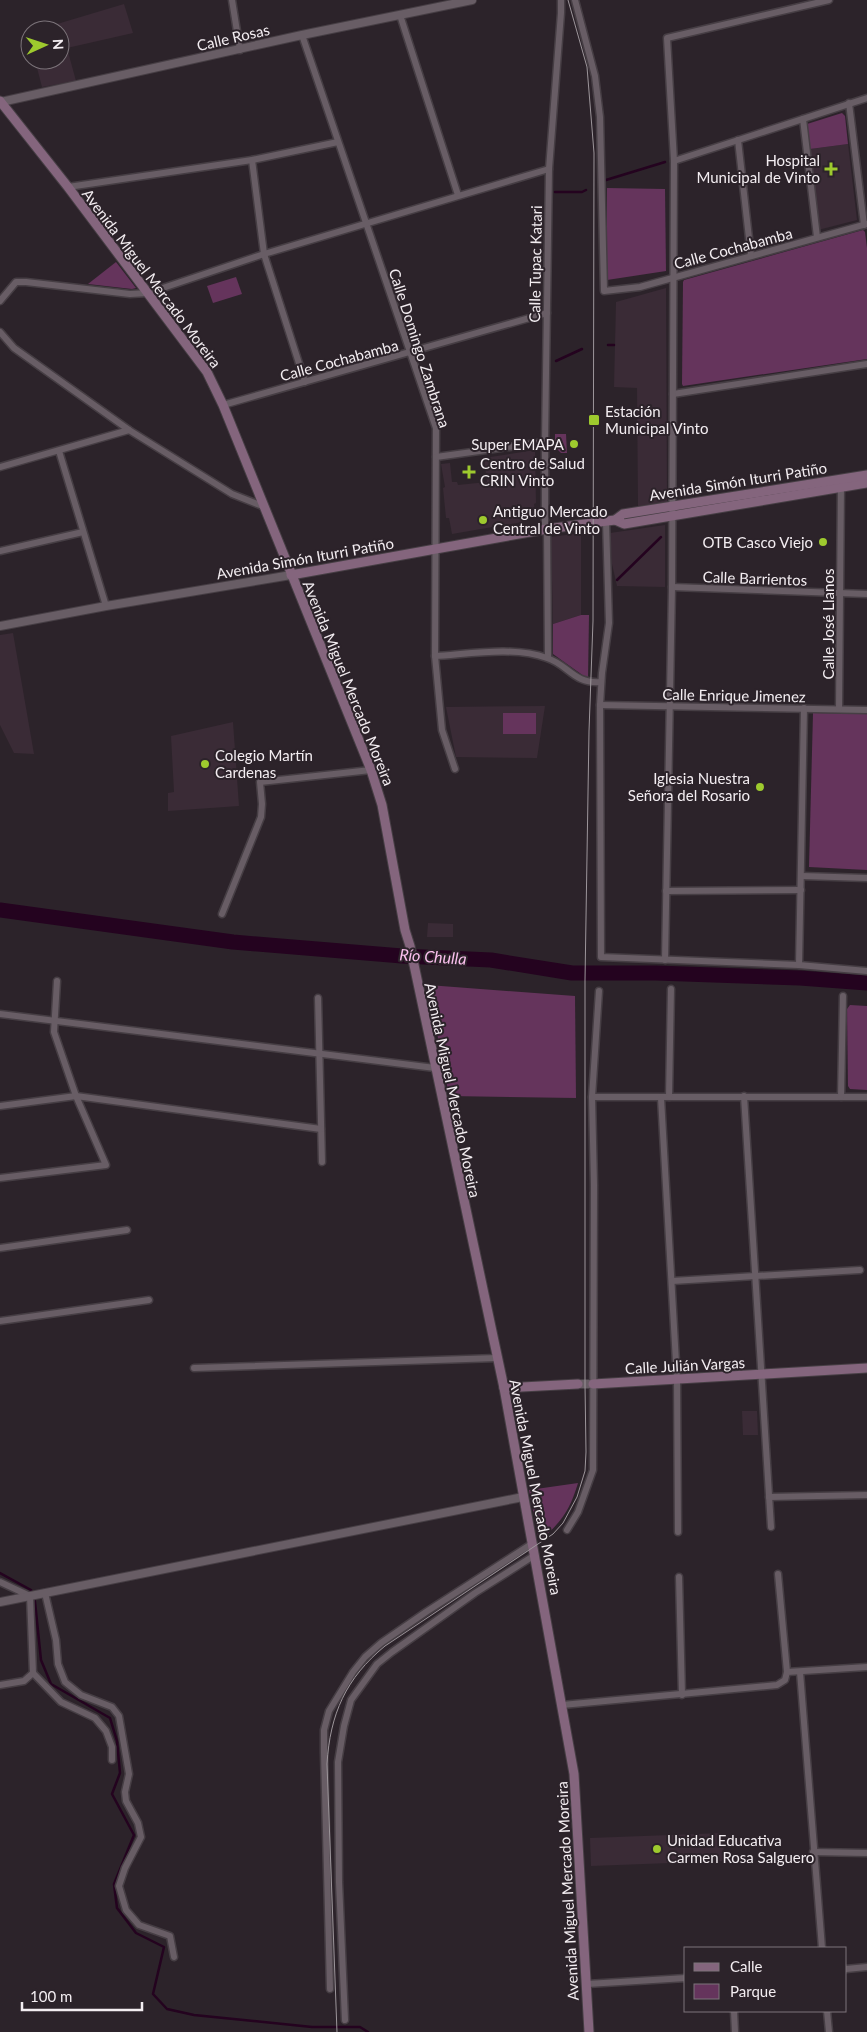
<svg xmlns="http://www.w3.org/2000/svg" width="867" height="2032" font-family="Lato,sans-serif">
	<rect width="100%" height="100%" fill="#2c232a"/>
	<g fill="#3a2b36">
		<path d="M124,4L133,33L67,48L76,81L42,87L35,60H60V30H37Z"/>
		<path d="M848,144L857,220L818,230L810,149Z"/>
		<path d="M666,288L667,502L638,506L637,388L614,387L616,302Z"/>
		<path d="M535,450L536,503L534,504L535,511L527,513L528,521L452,534L449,518H446L443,488L445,487L441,464L450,463L452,482H457L458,485L487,482L484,458Z"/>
		<path d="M665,525V587L617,586L612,564L610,533Z"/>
		<path d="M581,533V615L553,624L551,537Z"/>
		<path d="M13,633L34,754L14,753L0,725V635Z"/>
		<path d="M545,706L537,758L456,757L446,707Z"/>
		<path d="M233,722L239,806L168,811V793L174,792L171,736Z"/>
		<path d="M428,923L453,924V937H427Z"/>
		<path d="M742,1411H757L758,1435H743Z"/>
		<path d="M723,1833L724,1861L591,1866L590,1838Z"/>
	</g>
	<g fill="#65345c">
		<path d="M842,113L845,116L848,144L810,149L807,124Z"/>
		<path d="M607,188L665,189L666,271L607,280Z"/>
		<path d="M863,230L865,232L867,248V359L683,386L682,384L683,282L684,280Z"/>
		<path d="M116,262L136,288L132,289L88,284Z"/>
		<path d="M236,277L242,294L213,303L207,286Z"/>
		<path d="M555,434H566L567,453H561L555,447Z"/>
		<path d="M581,615H589L588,679L553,654V624Z"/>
		<rect x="503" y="713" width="33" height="21"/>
		<path d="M813,713L867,714V870L809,867Z"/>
		<path d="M428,985L575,996L576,1098L449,1096Z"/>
		<path d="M850,1005L867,1006V1090L850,1089L848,1086L847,1009Z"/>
		<path d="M578,1483C570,1510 561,1523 539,1541L529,1490Z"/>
	</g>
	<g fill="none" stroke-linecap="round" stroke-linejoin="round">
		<g stroke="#24031f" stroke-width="2.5">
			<path d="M606,180L665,162"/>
			<path d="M555,192H582L586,190"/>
			<path d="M608,345H614"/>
			<path d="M556,361L582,349"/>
			<path d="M617,580L661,537"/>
			<path d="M0,1573L31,1590L35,1602L41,1660L51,1684L110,1718L117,1741L120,1773L112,1794L134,1835L114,1884L117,1908L136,1933L164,1947L153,1994L167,2009L194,2015L312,2027H360L368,2032"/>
		</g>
		<path stroke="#24031f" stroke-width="15" d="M0,910L233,942L402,956L491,960L572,973H656L800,978L867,983"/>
		<g stroke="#463e44" stroke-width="9">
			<g id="minor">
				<path d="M232,0L240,50"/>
				<path d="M575,0L595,76L600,117L604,291L640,287L867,224"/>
				<path d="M400,15L458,195"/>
				<path d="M302,35L436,428L435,656L442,730L455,769"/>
				<path d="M849,103L864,225"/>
				<path d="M803,119L817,237"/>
				<path d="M738,140L751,256"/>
				<path d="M252,160L264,254L305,382"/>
				<path d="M674,161L867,98"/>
				<path d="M68,187L252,160L338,142"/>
				<path d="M0,301L16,282H26L130,294L148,293L264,254L549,169"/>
				<path d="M0,332L14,348L129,430L232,494L265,507"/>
				<path d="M673,394L867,364"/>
				<path d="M223,405L547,313"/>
				<path d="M59,451L106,606"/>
				<path d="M436,457L545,442"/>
				<path d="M0,467L129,430"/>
				<path d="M606,521L609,623L602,673L600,705L601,957L799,965L867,971"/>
				<path d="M547,529L548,658"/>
				<path d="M545,530V442L549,169L561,13V0"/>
				<path d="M0,551L83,532"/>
				<path d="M672,587L867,594"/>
				<path d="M435,656C469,654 514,646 547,658C569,665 573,684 601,682"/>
				<path d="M600,705L867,710"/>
				<path d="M839,709L841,485"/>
				<path d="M802,876L867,878"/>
				<path d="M666,891L801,890"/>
				<path d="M222,914L261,817L262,804L260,782L371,770"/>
				<path d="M665,960L672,587L674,161L667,38L829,0"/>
				<path d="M799,965L804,708"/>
				<path d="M318,998L322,1162"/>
				<path d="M0,1014L435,1068"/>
				<path d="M744,1096L771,1527"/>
				<path d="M592,1097H867"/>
				<path d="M669,1097L671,989"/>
				<path d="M841,1097L843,996"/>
				<path d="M661,1098L677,1380L678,1532"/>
				<path d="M0,1106L76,1096L321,1129"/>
				<path d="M0,1178L106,1165L76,1096L54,1032L57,981"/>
				<path d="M0,1248L127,1230"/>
				<path d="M672,1281L860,1270"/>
				<path d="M0,1321L149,1300"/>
				<path d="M194,1368L497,1358"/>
				<path d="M769,1497L867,1495"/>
				<path d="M567,1530L578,1512L593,1470L594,1185L592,1097L599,991"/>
				<path d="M778,1574L787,1672"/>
				<path d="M679,1577L682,1695"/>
				<path d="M0,1582L30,1596L33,1673L24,1681L0,1685"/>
				<path d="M45,1593L56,1640L58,1664L65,1682L81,1695L112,1707L119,1716L129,1774L125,1792L126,1801L138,1823L141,1837L125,1868L119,1886L126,1910L139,1925L170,1936L174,1957"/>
				<path d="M800,1672L822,1948"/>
				<path d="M33,1673L61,1702L95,1718L106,1731L112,1747V1760"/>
				<path d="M562,1705L777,1685L785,1680L787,1672L867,1667"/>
				<path d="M813,1852L867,1853"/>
				<path d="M846,1969L867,1967"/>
				<path d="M587,1984L686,1978"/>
				<path d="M330,1989L324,1753V1730L329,1711L353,1672L365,1657L381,1643L426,1612L533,1543"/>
				<path d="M734,2011L735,2032"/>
				<path d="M827,2011L829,2032"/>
				<path d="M345,2020L339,1882L338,1762L344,1726L351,1700L377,1664L392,1652L475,1593L535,1555"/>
			</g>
		</g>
		<g stroke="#463e44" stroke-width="10">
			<g id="tertiary">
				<path d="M1,102L302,35L472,0"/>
				<path d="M0,626L106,606L291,575"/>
				<path d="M578,1384H593"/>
				<path d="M0,1602L523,1497"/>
			</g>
		</g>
		<g stroke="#463e44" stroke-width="11">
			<g id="secondary">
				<path d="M0,101L68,187L207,372L223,405L371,770L382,805L405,930L410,946L504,1388L574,1774L589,2032"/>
				<path d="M615,520L624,524L867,483"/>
				<path d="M291,575L547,529L615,520L623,514L867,475"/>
				<path d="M593,1384L867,1368"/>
				<path d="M504,1388L578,1384"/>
			</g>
		</g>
		<use href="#minor" stroke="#685d65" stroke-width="6"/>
		<use href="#tertiary" stroke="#685d65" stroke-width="8"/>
		<use href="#secondary" stroke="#84657d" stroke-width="9"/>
		<path stroke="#9d969b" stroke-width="1" d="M337,2032L327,1764C330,1714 346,1678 385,1646L553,1534L563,1523L577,1497L585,1471L586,1452L585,1385V980L589,731L593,621L594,153L587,67L568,0"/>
	</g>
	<g fill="#9eca2e" stroke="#2c232a" stroke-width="2">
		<path d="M828.5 161.5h5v5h5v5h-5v5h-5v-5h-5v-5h5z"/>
		<rect x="588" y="414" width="12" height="12" rx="2.5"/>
		<circle cx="574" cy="444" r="5"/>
		<path d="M466.5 464.5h5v5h5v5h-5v5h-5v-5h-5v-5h5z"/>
		<circle cx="483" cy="520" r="5"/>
		<circle cx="823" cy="542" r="5"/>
		<circle cx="205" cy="764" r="5"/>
		<circle cx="760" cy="787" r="5"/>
		<circle cx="657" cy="1849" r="5"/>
	</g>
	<g text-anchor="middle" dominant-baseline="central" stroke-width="4" stroke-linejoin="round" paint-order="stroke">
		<g font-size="15" fill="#f3edf1" stroke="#2c232a">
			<text transform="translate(233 37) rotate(-13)">Calle Rosas</text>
			<text transform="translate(733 248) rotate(-15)">Calle Cochabamba</text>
			<text transform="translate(535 264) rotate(-89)">Calle Tupac Katari</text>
			<text transform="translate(152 278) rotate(53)">Avenida Miguel Mercado Moreira</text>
			<text transform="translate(420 348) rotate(72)">Calle Domingo Zambrana</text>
			<text transform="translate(339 360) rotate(-15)">Calle Cochabamba</text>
			<text transform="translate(738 481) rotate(-9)">Avenida Simón Iturri Patiño</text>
			<text transform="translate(305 558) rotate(-10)">Avenida Simón Iturri Patiño</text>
			<text transform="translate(755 578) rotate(2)">Calle Barrientos</text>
			<text transform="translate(828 624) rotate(-90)">Calle José Llanos</text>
			<text transform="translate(349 683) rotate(68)">Avenida Miguel Mercado Moreira</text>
			<text transform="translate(734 695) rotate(1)">Calle Enrique Jimenez</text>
			<text transform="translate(453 1090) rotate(78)">Avenida Miguel Mercado Moreira</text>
			<text transform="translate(685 1365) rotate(-3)">Calle Julián Vargas</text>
			<text transform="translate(536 1487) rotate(79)">Avenida Miguel Mercado Moreira</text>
			<text transform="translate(567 1891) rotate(-93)">Avenida Miguel Mercado Moreira</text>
		</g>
		<g font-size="15" fill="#f3edf1" stroke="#2c232a" text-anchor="start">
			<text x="820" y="160" text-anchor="end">Hospital<tspan x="820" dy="17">Municipal de Vinto</tspan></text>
			<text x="605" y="411">Estación<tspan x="605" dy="17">Municipal Vinto</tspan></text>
			<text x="564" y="444" text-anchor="end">Super EMAPA</text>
			<text x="480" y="463">Centro de Salud<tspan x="480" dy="17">CRIN Vinto</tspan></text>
			<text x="493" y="511">Antiguo Mercado<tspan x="493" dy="17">Central de Vinto</tspan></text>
			<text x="813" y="542" text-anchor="end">OTB Casco Viejo</text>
			<text x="215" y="755">Colegio Martín<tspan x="215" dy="17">Cardenas</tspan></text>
			<text x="750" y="778" text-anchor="end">Iglesia Nuestra<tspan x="750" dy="17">Señora del Rosario</tspan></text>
			<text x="667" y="1840">Unidad Educativa<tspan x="667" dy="17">Carmen Rosa Salguero</tspan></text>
		</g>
		<g font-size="16" font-style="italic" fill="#fabfed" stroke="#2c232a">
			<text transform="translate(433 956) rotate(4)">Río Chulla</text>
		</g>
	</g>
	<rect x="684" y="1947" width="162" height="65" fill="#2c232a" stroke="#7c747a"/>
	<rect x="694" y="1963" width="25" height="8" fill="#84657d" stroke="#7c747a"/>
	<text x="730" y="1972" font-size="15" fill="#f3edf1">Calle</text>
	<rect x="694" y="1984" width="25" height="15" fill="#65345c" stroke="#7c747a"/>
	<text x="730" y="1997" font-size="15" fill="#f3edf1">Parque</text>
	<g transform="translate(45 45) rotate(87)"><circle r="24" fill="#2c232a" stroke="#7c747a"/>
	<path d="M0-4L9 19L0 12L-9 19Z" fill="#9eca2e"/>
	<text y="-8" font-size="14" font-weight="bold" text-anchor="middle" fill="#f3edf1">N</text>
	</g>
	<path d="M22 2002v8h120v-8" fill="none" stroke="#f3edf1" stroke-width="2.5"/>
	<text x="30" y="2002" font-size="15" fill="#f3edf1" stroke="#2c232a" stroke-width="4" paint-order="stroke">100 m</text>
</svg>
